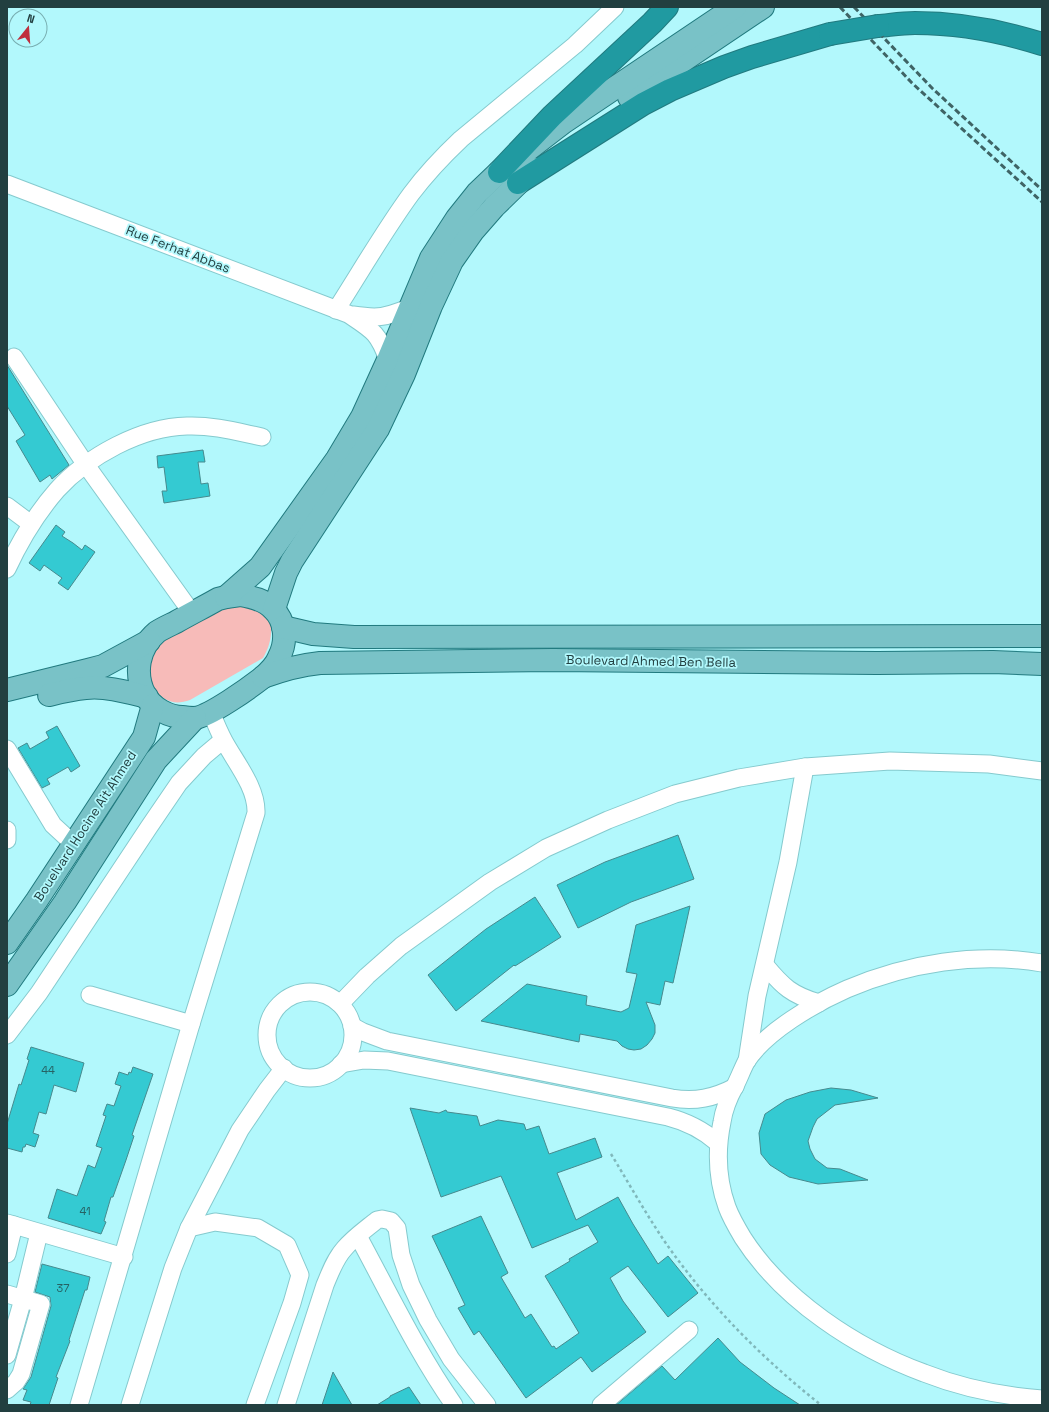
<svg xmlns="http://www.w3.org/2000/svg" width="1049" height="1412" font-family="'Space Grotesk',sans-serif">
	<rect width="100%" height="100%" fill="#b2f8fc"/>
	<path fill="#f7bbb9" d="M220,602H251L271,622C272,636 270,646 263,658L190,700C173,706 165,700 153,690L148,662L154,647Z"/>
	<g fill="#34cad2" stroke="#468a8e">
		<path d="M7,365L69,465L52,479L50,475L40,482L16,441L25,435L7,406Z"/>
		<path d="M203,450L205,462H198L201,484L208,483L210,496L164,503L162,491H167L164,467L158,468L157,456Z"/>
		<path d="M56,525L65,532L62,536L73,543L82,550L85,545L95,552L68,590L58,583L62,578L44,565L40,571L29,563Z"/>
		<path d="M57,726L80,766L71,772L68,767L47,779L50,784L42,788L18,748L27,743L30,749L49,738L46,732Z"/>
		<path d="M678,835L694,879L631,902L578,928L557,885L605,862Z"/>
		<path d="M535,897L561,937L515,966L514,965L456,1011L428,975L486,929Z"/>
		<path d="M690,906L673,983L665,981L660,1005L646,1002L655,1025V1033L652,1039L647,1045L641,1049L634,1050L628,1049L622,1046L617,1041L580,1034L579,1042L481,1021L527,984L587,996L586,1005L621,1012L629,1008L637,974L626,972L636,925Z"/>
		<path d="M31,1047L84,1063L76,1092L54,1085L46,1114L39,1112L33,1133L39,1135L35,1147L26,1144L25,1147H23L22,1152L7,1148V1124L19,1084L21,1085L29,1060L27,1059Z"/>
		<path d="M133,1067L153,1074L132,1135L134,1136L126,1160L113,1197H111L104,1221L106,1222L101,1234L48,1218L57,1189L77,1196L88,1165L95,1168L102,1148L96,1146L106,1116L103,1115L107,1104L114,1106L121,1086L115,1084L119,1072L128,1075L129,1072L131,1073Z"/>
		<path d="M831,1088L851,1090L878,1098L835,1105L817,1119L813,1127L808,1141L810,1149L815,1159L827,1168L840,1169L868,1180L818,1184L789,1177L770,1165L761,1154L759,1133L765,1114L786,1100L810,1092Z"/>
		<path d="M410,1108L439,1113L446,1110L447,1112L477,1116L480,1126L498,1120L524,1124L526,1130L539,1126L549,1154L595,1138L602,1157L557,1173L576,1220L618,1197L633,1224L658,1264L668,1256L698,1293L668,1317L628,1266L610,1278L623,1301L646,1332L592,1372L581,1357L526,1398L479,1331L474,1335L458,1308L465,1305L432,1236L481,1216L508,1273L501,1277L525,1318L531,1314L552,1347L554,1346L556,1349L579,1333L545,1276L570,1261L569,1259L598,1242L588,1225L532,1248L501,1176L441,1197Z"/>
		<path d="M42,1264L90,1277L87,1290H85L69,1340L70,1341L56,1377L58,1378L49,1405H30L31,1402L23,1400L27,1390L23,1389L31,1377L51,1306L50,1297L35,1292Z"/>
		<path d="M718,1338L740,1362L774,1388L800,1405H616L662,1366L675,1380Z"/>
		<path d="M333,1372L352,1405H322Z"/>
		<path d="M409,1387L421,1405H377L390,1397V1396Z"/>
	</g>
	<g fill="none" stroke-linecap="round" stroke-linejoin="round">
		<g stroke="#85cace" stroke-width="19">
			<g id="minor">
				<path d="M7,184L348,314C372,330 378,332 388,360"/>
				<path d="M336,310C361,271 384,231 411,194C426,174 443,156 461,139L575,45L615,7"/>
				<path d="M353,315C380,319 385,317 409,308"/>
				<path d="M14,357L86,465L192,613"/>
				<path d="M7,506L31,524"/>
				<path d="M7,569C20,541 36,514 57,490C88,456 141,427 187,426C213,425 238,432 262,437"/>
				<path d="M7,749L53,825L66,837L75,841"/>
				<path d="M7,830V840"/>
				<path d="M1042,963C977,952 908,963 847,989C815,1003 765,1032 746,1062C742,1070 739,1078 735,1086C729,1097 724,1108 722,1122C716,1151 717,1179 727,1207C731,1218 737,1228 743,1238C783,1300 856,1348 924,1373C962,1388 1002,1396 1042,1399"/>
				<path d="M765,965C783,987 792,995 819,1003"/>
				<circle cx="310" cy="1035" r="43"/>
				<path d="M90,995L191,1024"/>
				<path d="M340,1004L367,976L401,946L490,882L546,848L608,820L675,794L739,778L805,767L890,761L989,764L1042,771"/>
				<path d="M352,1026L363,1032L387,1041L672,1098C695,1102 714,1098 735,1087"/>
				<path d="M7,1035L39,993L149,827L179,783L204,756L223,740"/>
				<path d="M747,1061L757,996L788,862L805,767"/>
				<path d="M341,1064L364,1060L388,1061L668,1117C688,1122 703,1130 718,1143"/>
				<path d="M7,1223L124,1257"/>
				<path d="M189,1228L215,1222L258,1228L287,1245L300,1275L292,1303L255,1405"/>
				<path d="M358,1236C389,1293 417,1352 454,1405"/>
				<path d="M7,1254L14,1225"/>
				<path d="M7,1294L41,1304L21,1374L16,1382L7,1390"/>
				<path d="M7,1355L23,1299L39,1233"/>
				<path d="M79,1405L191,1024L256,813C257,788 236,763 224,741C219,732 215,722 211,712"/>
				<path d="M130,1405L173,1268L189,1228L240,1130L267,1090L284,1068"/>
				<path d="M286,1405L325,1285C330,1273 335,1259 344,1249C353,1238 366,1229 377,1220L382,1219L391,1221L397,1228L401,1255L411,1285L428,1320L451,1359L487,1405"/>
				<path d="M601,1405L689,1330"/>
			</g>
		</g>
		<g stroke="#217a7f" stroke-width="24">
			<g id="major">
				<path d="M629,97L763,7"/>
				<path d="M240,595C252,597 265,600 273,609C286,621 287,642 279,657C276,665 269,672 262,678C249,688 210,716 195,718C191,718 187,718 183,717C169,717 152,708 145,695C134,674 138,648 157,632C163,628 170,625 176,622C190,614 204,607 218,599L226,597Z"/>
				<path d="M226,597L260,567L337,459L362,417L388,360L431,258L457,218L477,193L499,172L564,122L735,7"/>
				<path d="M274,609L286,573L292,561L378,429L404,374L431,306L452,261L473,231L494,207L533,169"/>
				<path d="M283,627L313,634L354,637L1042,636"/>
				<path d="M263,677C282,670 300,665 320,663L553,660L877,663L993,662L1042,664"/>
				<path d="M7,690L88,670L103,666L149,641"/>
				<path d="M49,695C61,692 73,689 86,688C107,686 127,692 147,697"/>
				<path d="M7,943L37,900L144,737L153,705"/>
				<path d="M7,985L65,902L156,760L195,718"/>
			</g>
		</g>
		<g stroke="#217a7f" stroke-width="24">
			<g id="highway">
				<path d="M878,26C890,25 902,23 915,23C958,23 1001,31 1042,44"/>
				<path d="M499,172L552,116L652,23L667,7"/>
				<path d="M518,183L643,104L670,90L724,67L752,57L830,34"/>
			</g>
		</g>
		<path stroke="#80b8bb" stroke-width="2.5" stroke-dasharray="3 3" stroke-linecap="butt" d="M611,1154C633,1190 653,1227 678,1260C719,1315 767,1362 821,1405"/>
		<use href="#minor" stroke="#fff" stroke-width="17"/>
		<use href="#major" stroke="#79c2c7" stroke-width="22"/>
		<use href="#highway" stroke="#209aa1" stroke-width="22"/>
		<g stroke="#3f6465" stroke-width="3" stroke-dasharray="6 3" stroke-linecap="butt">
			<path d="M840,7L912,83L1042,202"/>
			<path d="M854,7L932,88L1042,190"/>
		</g>
		<g stroke="#217a7f" stroke-width="24" stroke-linecap="butt">
			<path id="highway-bridge" d="M830,34L878,26"/>
		</g>
		<use href="#highway-bridge" stroke="#209aa1" stroke-width="22"/>
	</g>
	<g text-anchor="middle" dominant-baseline="central" stroke-width="3.5" stroke-linejoin="round" paint-order="stroke">
		<g font-size="11" fill="#266264">
			<text x="48" y="1070">44</text>
			<text x="85" y="1211">41</text>
			<text x="63" y="1288">37</text>
		</g>
		<g font-size="13" fill="#223f40" stroke="#b2f8fc">
			<text transform="translate(178 249) rotate(21)">Rue Ferhat Abbas</text>
			<text transform="translate(651 661) rotate(1)">Boulevard Ahmed Ben Bella</text>
			<text transform="translate(85 826) rotate(-57)">Bouelvard Hocine Ait Ahmed</text>
		</g>
	</g>
	<rect width="1049" height="1412" fill="none" stroke="#223f40" stroke-width="16"/>
	<g transform="translate(28 28) rotate(17)"><circle r="19" fill="#b2f8fc" stroke="#78aeb1"/>
	<path d="M0-3L7 15L0 10L-7 15Z" fill="#bf2f3e"/>
	<text y="-6" font-size="11" font-weight="bold" text-anchor="middle" fill="#223f40">N</text>
	</g>
</svg>
